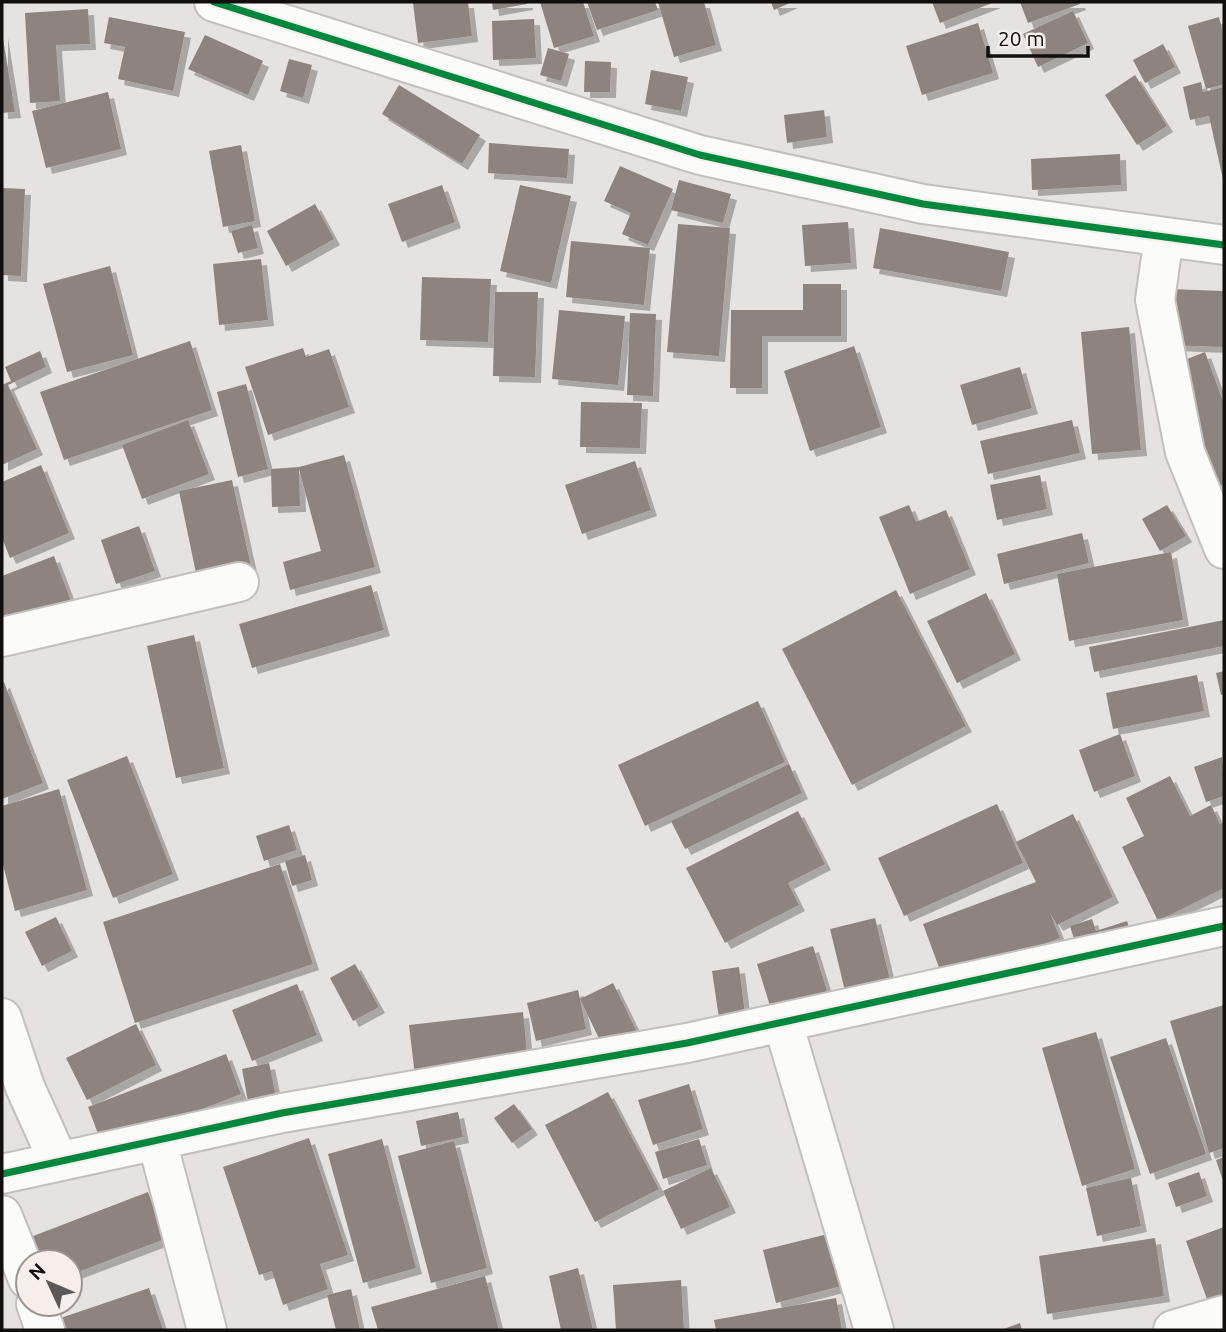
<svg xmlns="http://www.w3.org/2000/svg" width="1226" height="1332" font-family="Ubuntu,sans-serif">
	<defs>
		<filter id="shadow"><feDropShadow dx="6" dy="6" stdDeviation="0" flood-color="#0004"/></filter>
	</defs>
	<rect width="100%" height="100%" fill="#e6e2e0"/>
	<g fill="#8d837f" filter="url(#shadow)">
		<path d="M468,2L472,36L418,43L413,3Z"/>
		<path d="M492,2H527V4L493,10Z"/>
		<path d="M540,2H583L594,36L554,48Z"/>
		<path d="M587,2H655L658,10L597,30Z"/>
		<path d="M658,2H704L716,45L674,57Z"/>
		<path d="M771,2H792L774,10Z"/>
		<path d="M932,2H995L940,23Z"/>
		<path d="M1020,2H1079L1080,4L1028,23Z"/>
		<path d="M88,9L90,44L56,45L60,101L30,103L25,13Z"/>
		<path d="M1073,11L1088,43L1038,67L1023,34Z"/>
		<path d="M109,17L185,32L173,91L118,79L125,47L104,43Z"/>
		<path d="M1219,17L1224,37V84L1206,89L1188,26Z"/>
		<path d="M534,19L536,58L493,60L492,21Z"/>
		<path d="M978,23L993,73L922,95L906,46Z"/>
		<path d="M2,32L15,112L2,113Z"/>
		<path d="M205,35L263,61L248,95L188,69Z"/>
		<path d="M1163,44L1175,67L1145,83L1133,60Z"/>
		<path d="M548,48L569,54L561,81L540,75Z"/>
		<path d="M289,59L312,65L303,98L280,91Z"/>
		<path d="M585,61L611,62L610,92H584Z"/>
		<path d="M651,70L688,77L681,111L645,104Z"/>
		<path d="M1135,75L1167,126L1137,145L1105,95Z"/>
		<path d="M1201,82L1203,92L1224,87V184L1209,116L1190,120L1183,87Z"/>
		<path d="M399,85L480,135L462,164L382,114Z"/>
		<path d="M108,92L121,149L46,168L32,111Z"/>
		<path d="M824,110L827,137L787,143L784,115Z"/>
		<path d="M489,143L569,149L567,178L488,173Z"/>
		<path d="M241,145L255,221L223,227L209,151Z"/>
		<path d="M1120,154L1121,185L1032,190L1031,159Z"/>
		<path d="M620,166L673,189L648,245L622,234L631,213L604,201Z"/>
		<path d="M679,180L731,194L723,223L671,210Z"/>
		<path d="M442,185L455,222L402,242L388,204Z"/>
		<path d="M520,185L571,196L551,283L500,271Z"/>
		<path d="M2,188L25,189L21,276L2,275Z"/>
		<path d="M315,204L334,239L286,266L267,231Z"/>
		<path d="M848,222L851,263L805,266L802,225Z"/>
		<path d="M678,224L730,228L719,356L667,352Z"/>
		<path d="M252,225L258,248L238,253L231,231Z"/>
		<path d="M880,228L1009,252L1001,291L873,268Z"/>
		<path d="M571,241L650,248L644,305L566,297Z"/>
		<path d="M261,259L268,320L219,325L213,264Z"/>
		<path d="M110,266L133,355L67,372L43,284Z"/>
		<path d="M422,277L491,279L488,342L420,340Z"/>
		<path d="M803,284H841V336H762V388H730L731,310H803Z"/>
		<path d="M1170,289L1224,291V347L1168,345Z"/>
		<path d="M495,292H538L535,377L493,376Z"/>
		<path d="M559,310L625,316L618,385L552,379Z"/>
		<path d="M630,313L656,314L653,396L627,395Z"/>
		<path d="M1129,327L1141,450L1092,454L1081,332Z"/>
		<path d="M190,341L212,410L64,460L40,392Z"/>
		<path d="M854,346L881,427L810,451L784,371Z"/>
		<path d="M303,348L306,357L329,349L349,407L268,435L245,367Z"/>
		<path d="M40,351L46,367L8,385L37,449L2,465V385L11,381L5,367Z"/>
		<path d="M1205,352L1224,404V484L1218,487L1172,365Z"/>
		<path d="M1020,367L1032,408L972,425L960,385Z"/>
		<path d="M246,384L268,469L238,477L217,392Z"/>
		<path d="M581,402L642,403L640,448L580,447Z"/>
		<path d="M188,420L209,474L142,499L122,445Z"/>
		<path d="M1072,420L1080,453L988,474L980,441Z"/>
		<path d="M344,455L375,567L290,590L283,562L321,551L299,469L300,506L272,507L271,469L299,467Z"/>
		<path d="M635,461L651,510L582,534L565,485Z"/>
		<path d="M41,465L69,533L10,558L2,538V482Z"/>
		<path d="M1040,475L1047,509L997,520L990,485Z"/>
		<path d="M232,480L252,571L198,583L179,491Z"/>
		<path d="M909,505L916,522L946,510L970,569L910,594L879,517Z"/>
		<path d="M1167,505L1186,536L1160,551L1142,519Z"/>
		<path d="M139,526L155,571L116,584L101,540Z"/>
		<path d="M1082,533L1089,563L1004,584L997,554Z"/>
		<path d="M1171,552L1183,620L1069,641L1057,574Z"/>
		<path d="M54,556L77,617L2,646V576Z"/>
		<path d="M371,585L384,630L252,668L239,624Z"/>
		<path d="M896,590L966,726L852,785L782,649Z"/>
		<path d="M986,593L1015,654L957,683L927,621Z"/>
		<path d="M1224,620V646L1094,672L1089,647Z"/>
		<path d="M194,635L224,768L176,778L147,646Z"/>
		<path d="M1224,671V694L1221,695L1216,673Z"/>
		<path d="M1197,675L1204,711L1113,729L1106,693Z"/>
		<path d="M4,682L43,783L2,799V683Z"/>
		<path d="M758,701L785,762L645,826L618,765Z"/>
		<path d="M1120,734L1135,776L1094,792L1079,750Z"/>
		<path d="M127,756L173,874L113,898L67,780Z"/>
		<path d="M1222,757L1224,796L1206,802L1194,767Z"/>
		<path d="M789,764L802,793L685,849L671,821Z"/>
		<path d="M1170,776L1190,816L1211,805L1220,824L1224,822V888L1158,921L1122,847L1144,836L1126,798Z"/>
		<path d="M59,789L87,890L15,911L2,861V806Z"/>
		<path d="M997,804L1023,863L904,916L878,858Z"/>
		<path d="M798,811L825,864L788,883L799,905L725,943L686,868Z"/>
		<path d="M1073,814L1113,897L1057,925L1050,913L1060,938L944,981L923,924L1036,882L1016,842Z"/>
		<path d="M289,825L297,850L264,861L256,836Z"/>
		<path d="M305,855L312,880L292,886L285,861Z"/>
		<path d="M280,864L313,964L135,1023L103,922Z"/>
		<path d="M56,917L72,951L42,966L25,932Z"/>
		<path d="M875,918L891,984L846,995L830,929Z"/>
		<path d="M1092,919L1096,931L1127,921L1135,947L1082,964L1070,926Z"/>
		<path d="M813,946L831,1004L775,1022L757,964Z"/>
		<path d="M355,964L379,1007L353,1021L330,978Z"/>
		<path d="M739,967L745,1014L719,1018L712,971Z"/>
		<path d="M613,983L639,1036L606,1053L580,999Z"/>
		<path d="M297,984L317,1035L252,1061L232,1010Z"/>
		<path d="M578,990L586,1029L536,1041L527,1003Z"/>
		<path d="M1224,1005V1148L1209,1153L1170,1021Z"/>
		<path d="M523,1012L528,1064L415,1076L409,1025Z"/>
		<path d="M136,1024L156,1065L87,1100L66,1058Z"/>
		<path d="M1096,1032L1135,1169L1082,1186L1042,1048Z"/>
		<path d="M1166,1038L1206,1154L1150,1174L1110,1057Z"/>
		<path d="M226,1054L241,1094L103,1147L88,1107Z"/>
		<path d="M269,1063L278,1106L250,1112L242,1069Z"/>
		<path d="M689,1084L703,1129L653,1145L638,1100Z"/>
		<path d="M608,1092L659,1189L595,1222L545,1125Z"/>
		<path d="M514,1104L532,1129L512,1143L494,1118Z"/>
		<path d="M458,1112L463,1137L421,1146L416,1121Z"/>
		<path d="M309,1138L348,1255L320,1264L328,1289L283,1305L272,1271L259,1275L223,1167Z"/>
		<path d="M382,1139L416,1268L363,1283L328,1154Z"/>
		<path d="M699,1139L707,1165L663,1179L655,1152Z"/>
		<path d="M454,1141L487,1268L431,1283L398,1156Z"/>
		<path d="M1224,1157V1184L1216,1160Z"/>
		<path d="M711,1168L730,1207L681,1229L663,1191Z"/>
		<path d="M1199,1172L1207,1196L1176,1207L1168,1183Z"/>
		<path d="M1131,1178L1141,1226L1097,1236L1086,1188Z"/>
		<path d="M148,1192L165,1239L70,1275V1262H37L28,1238Z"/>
		<path d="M1224,1227V1309L1212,1313L1186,1241Z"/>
		<path d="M836,1232L849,1284L776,1303L763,1250Z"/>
		<path d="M1155,1238L1164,1296L1047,1314L1039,1256Z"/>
		<path d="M578,1268L593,1330H561L549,1276Z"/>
		<path d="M485,1276L499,1330H378L371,1307Z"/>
		<path d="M681,1280L684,1330H616L613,1285Z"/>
		<path d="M149,1288L163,1330H52L49,1322Z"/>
		<path d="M351,1289L360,1330H336L327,1295Z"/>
		<path d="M836,1298L842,1330H716L714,1320Z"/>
		<path d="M1020,1323L1022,1330H1001Z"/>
	</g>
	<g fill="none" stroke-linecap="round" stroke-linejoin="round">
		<g stroke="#c2bfbe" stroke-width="42">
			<g id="minor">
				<path d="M214,2L700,155L923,204L1224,245"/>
				<path d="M1164,237L1155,300L1185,452L1224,549"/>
				<path d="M2,637L239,582"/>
				<path d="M2,1018L25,1087L58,1160"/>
				<path d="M783,1023L874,1330"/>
				<path d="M157,1141L207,1330"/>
				<path d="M2,1174L282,1113L687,1043L1224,926"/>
				<path d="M2,1215L28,1279"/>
				<path d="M36,1304L45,1330"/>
				<path d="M1173,1330L1224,1315"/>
			</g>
		</g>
		<use href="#minor" stroke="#fbfbfa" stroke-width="38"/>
		<g stroke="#f6eeea" stroke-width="11">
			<g id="cycleway">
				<path d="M214,2L700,155L923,204L1224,245"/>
				<path d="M2,1174L282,1113L687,1043L1224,926"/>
			</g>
		</g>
		<use href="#cycleway" stroke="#00873e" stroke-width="7"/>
	</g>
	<rect width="1226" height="1332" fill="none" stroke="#110e0d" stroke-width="7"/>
	<g transform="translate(49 1283) rotate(314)"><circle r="33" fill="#f6eeea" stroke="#9a9492" stroke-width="2"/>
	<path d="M0-5L12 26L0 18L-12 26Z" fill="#5c5857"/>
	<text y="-10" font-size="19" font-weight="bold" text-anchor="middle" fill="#110e0d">N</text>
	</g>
	<path d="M988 46v10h100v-10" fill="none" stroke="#110e0d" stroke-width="3.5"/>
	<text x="998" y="46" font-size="21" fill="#110e0d" stroke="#f6eeea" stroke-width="5" paint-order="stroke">20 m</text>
</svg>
